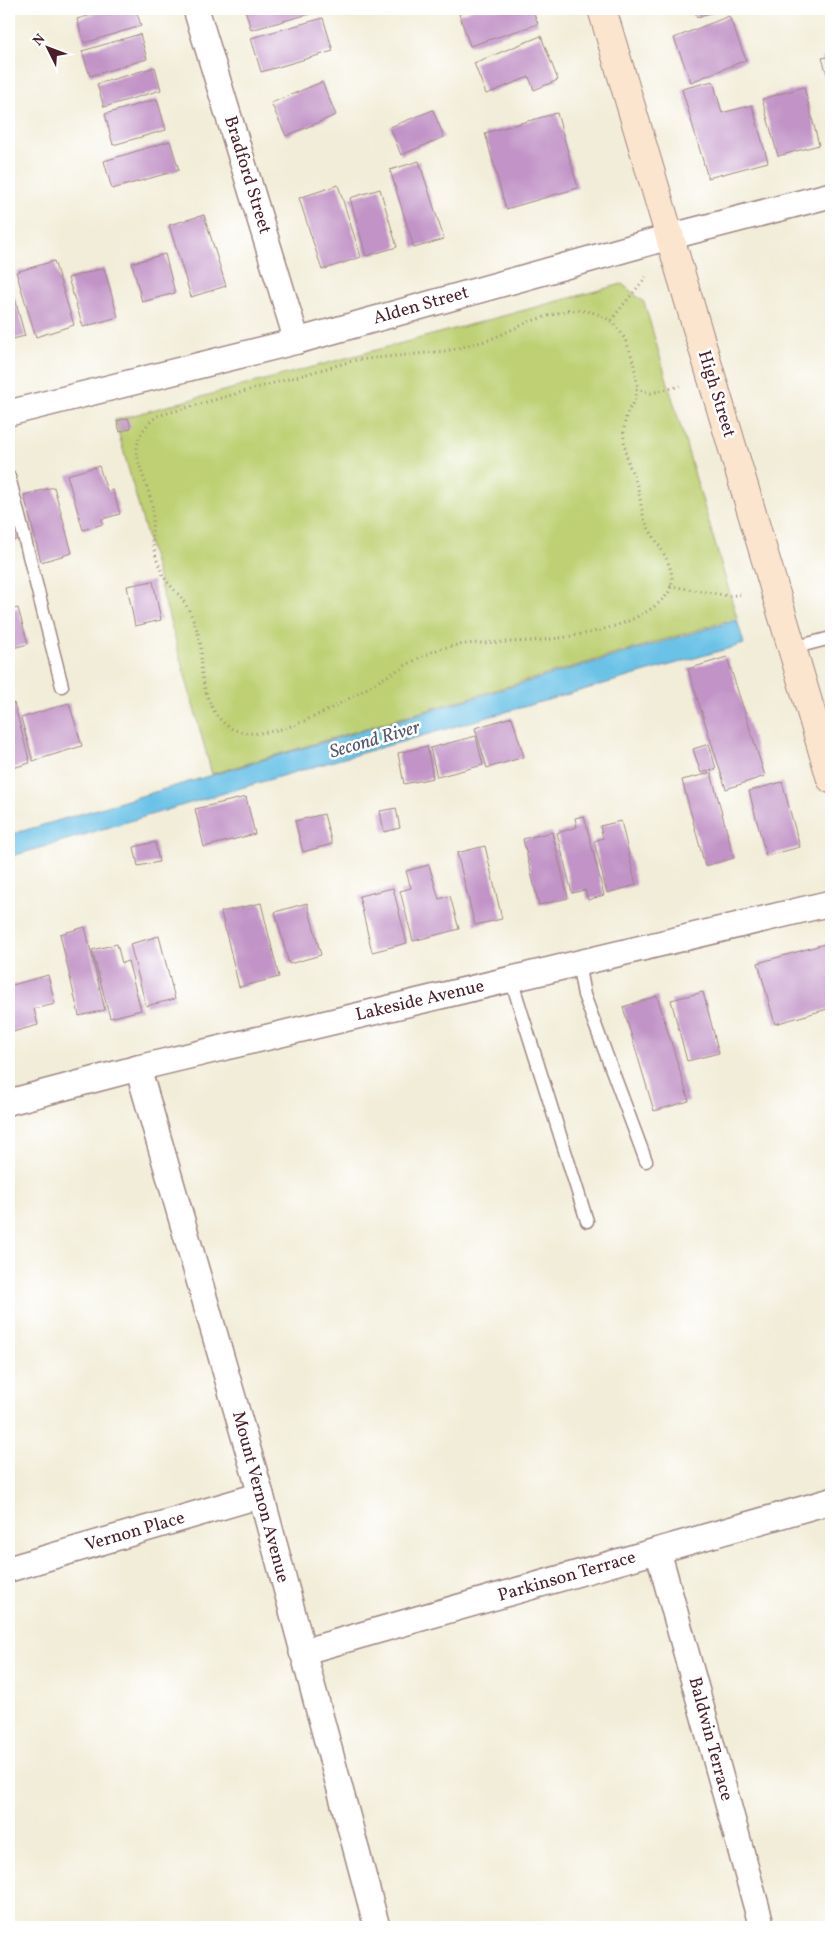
<svg xmlns="http://www.w3.org/2000/svg" width="840" height="1936" font-family="Vollkorn,serif">
	<rect width="100%" height="100%" fill="#fff"/>
	<filter id="ink" filterUnits="userSpaceOnUse"><feTurbulence type="fractalNoise" baseFrequency=".02" numOctaves="2"/><feDisplacementMap in="SourceGraphic" scale="10" xChannelSelector="R" yChannelSelector="G"/><feConvolveMatrix kernelMatrix="1 2 1 2 8 2 1 2 1" color-interpolation-filters="sRGB"/></filter>
	<filter id="wash" filterUnits="userSpaceOnUse"><feTurbulence type="fractalNoise" baseFrequency=".0096" numOctaves="4" result="noise"/><feDisplacementMap in="SourceGraphic" scale="20" xChannelSelector="R" yChannelSelector="G"/><feGaussianBlur stdDeviation="1.12" result="paint"/><feColorMatrix in="noise" values="0 0 0 0 0 0 0 0 0 0 0 0 0 0 0 0 0 1.4 0 .05"/><feComposite in="paint" operator="in"/></filter>
	<g filter="url(#wash)">
		<rect width="100%" height="100%" fill="#f2edd8"/>
		<path fill="#bed073" stroke="#84784f" d="M622,284L644,302L737,618L212,774L115,420Z"/>
		<path fill="#6ac2e7" stroke="#5a7089" d="M737,620L744,644L288,774L9,857V835Z"/>
		<g id="blocks">
			<g fill="#c193c6">
				<path d="M113,9H136L141,26L84,43L77,19Z"/>
				<path d="M245,9H327L251,30Z"/>
				<path d="M474,9H532L538,24L470,46L459,14Z"/>
				<path d="M694,9H719L720,10L697,17Z"/>
				<path d="M729,16L746,60L691,82L674,38Z"/>
				<path d="M323,18L333,51L261,72L251,38Z"/>
				<path d="M140,34L147,59L90,76L82,51Z"/>
				<path d="M541,36L558,80L534,90L529,77L486,94L474,63Z"/>
				<path d="M831,56V87L822,58Z"/>
				<path d="M155,67L161,90L104,107L97,84Z"/>
				<path d="M713,81L722,113L752,105L768,162L708,178L682,89Z"/>
				<path d="M322,82L336,115L286,136L271,103Z"/>
				<path d="M804,87L819,145L778,156L762,99Z"/>
				<path d="M157,99L166,130L113,145L105,114Z"/>
				<path d="M433,110L444,137L401,155L390,127Z"/>
				<path d="M557,113L578,188L506,209L485,133Z"/>
				<path d="M170,141L179,170L112,189L104,161Z"/>
				<path d="M419,161L444,239L414,248L390,170Z"/>
				<path d="M338,185L361,257L322,270L299,198Z"/>
				<path d="M380,189L397,247L366,256L350,198Z"/>
				<path d="M204,215L226,286L191,297L169,225Z"/>
				<path d="M165,254L175,293L142,302L132,263Z"/>
				<path d="M54,261L74,325L36,337L16,272Z"/>
				<path d="M104,268L118,317L83,327L68,278Z"/>
				<path d="M13,292L25,336L9,340V294Z"/>
				<path d="M128,418L131,428L120,432L117,421Z"/>
				<path d="M99,466L107,491L113,490L120,514L102,519L103,524L83,530L67,475Z"/>
				<path d="M54,487L72,553L41,562L24,495Z"/>
				<path d="M9,503L19,539L9,542Z"/>
				<path d="M153,581L161,620L135,626L127,586Z"/>
				<path d="M18,608L28,644L9,649V610Z"/>
				<path d="M727,657L765,776L726,789L688,669Z"/>
				<path d="M14,703L30,763L9,769V705Z"/>
				<path d="M69,703L82,746L33,761L21,718Z"/>
				<path d="M512,717L524,757L487,768L475,728Z"/>
				<path d="M476,736L483,765L437,777L430,748Z"/>
				<path d="M709,744L716,769L701,773L693,749Z"/>
				<path d="M427,746L433,778L404,784L398,753Z"/>
				<path d="M711,773L734,858L705,866L682,780Z"/>
				<path d="M782,782L800,847L766,856L749,791Z"/>
				<path d="M246,797L255,834L204,847L195,809Z"/>
				<path d="M396,808L400,828L384,832L380,811Z"/>
				<path d="M324,814L332,844L303,852L295,821Z"/>
				<path d="M584,816L604,895L588,900L585,890L572,893L557,833L577,827L575,818Z"/>
				<path d="M621,821L636,885L607,893L594,841L603,838L600,826Z"/>
				<path d="M552,832L568,898L539,905L523,839Z"/>
				<path d="M155,842L159,862L138,866L134,847Z"/>
				<path d="M485,846L502,919L475,925L457,853Z"/>
				<path d="M429,865L439,899L450,896L459,929L413,941L400,891L411,888L406,871Z"/>
				<path d="M393,888L407,943L372,952L359,896Z"/>
				<path d="M261,903L279,977L239,987L221,912Z"/>
				<path d="M307,903L321,955L289,964L275,912Z"/>
				<path d="M85,927L105,1010L79,1016L60,934Z"/>
				<path d="M159,936L175,999L146,1006L130,944Z"/>
				<path d="M828,943L831,955V1008L775,1024L758,963Z"/>
				<path d="M117,944L122,963L128,961L141,1010L110,1018L92,950Z"/>
				<path d="M48,975L55,1004L34,1009L38,1025L9,1033V986Z"/>
				<path d="M703,992L719,1053L687,1061L671,1000Z"/>
				<path d="M657,996L689,1101L654,1111L623,1007Z"/>
			</g>
		</g>
	</g>
	<g filter="url(#ink)">
		<use href="#blocks" fill-opacity="0" stroke="#9e8682" stroke-width="1"/>
		<g fill="none" stroke-linecap="round" stroke-linejoin="round">
			<g stroke="#9e8682" stroke-width="15">
				<g id="service">
					<path d="M9,477L62,686"/>
					<path d="M792,648L831,638"/>
					<path d="M578,963L584,995L646,1161"/>
					<path d="M511,979L587,1221"/>
				</g>
			</g>
			<g stroke="#9e8682" stroke-width="28">
				<g id="minor">
					<path d="M196,9L297,341"/>
					<path d="M9,413L297,341L669,237L831,195"/>
					<path d="M138,1068L261,1495L377,1927"/>
					<path d="M9,1102L138,1068L831,903"/>
					<path d="M658,1551L762,1927"/>
					<path d="M9,1569L261,1495"/>
					<path d="M302,1652L831,1501"/>
				</g>
			</g>
			<g stroke="#9e8682" stroke-width="30">
				<path id="secondary" d="M602,9L831,779"/>
			</g>
			<g stroke="#9e8682" stroke-width="3" stroke-dasharray="1 4" stroke-linecap="butt">
				<path d="M568,310C606,309 623,325 633,361C635,372 639,385 636,396C634,403 628,409 626,417C622,432 624,446 628,462C631,471 636,480 638,489C641,500 641,513 646,523C656,545 688,577 662,600C629,632 554,641 509,642C484,643 458,642 434,651C386,670 280,757 229,727C210,715 203,687 201,666C201,657 202,646 199,637C196,624 188,606 180,596C173,588 166,582 162,573C158,563 151,545 152,534C152,524 154,515 152,505C149,488 137,466 137,450C137,435 147,424 157,416L356,360L446,351L489,340L531,321Z"/>
				<path d="M611,320L646,277"/>
				<path d="M636,389L651,393L680,386"/>
				<path d="M670,586L730,596L740,594"/>
			</g>
			<use href="#service" stroke="#fff" stroke-width="12"/>
			<use href="#minor" stroke="#fff" stroke-width="25"/>
			<use href="#secondary" stroke="#fce5cf" stroke-width="28"/>
		</g>
	</g>
	<g text-anchor="middle" dominant-baseline="central" stroke-width="5" stroke-linejoin="round" paint-order="stroke">
		<g font-size="18" fill="#4a1f2b" stroke="#fff">
			<text transform="translate(247 175) rotate(73)">Bradford Street</text>
			<text transform="translate(421 306) rotate(-16)">Alden Street</text>
			<text transform="translate(716 394) rotate(73)">High Street</text>
			<text transform="translate(420 1001) rotate(-13)">Lakeside Avenue</text>
			<text transform="translate(260 1497) rotate(75)">Mount Vernon Avenue</text>
			<text transform="translate(135 1532) rotate(-16)">Vernon Place</text>
			<text transform="translate(567 1577) rotate(-16)">Parkinson Terrace</text>
			<text transform="translate(710 1739) rotate(75)">Baldwin Terrace</text>
		</g>
		<g font-size="19" font-style="italic" fill="#55586d" stroke="#fff">
			<text transform="translate(375 740) rotate(-16)">Second River</text>
		</g>
	</g>
	<rect width="840" height="1936" fill="none" stroke="#fff" stroke-width="30"/>
	<g transform="translate(48 48) rotate(312)" stroke="#ffffff" stroke-width="4" paint-order="stroke">
	<path d="M0-4L9 19L0 12L-9 19Z" fill="#4a1f2b"/>
	<text y="-8" font-size="14" font-weight="bold" text-anchor="middle" fill="#4a1f2b">N</text>
	</g>
</svg>
